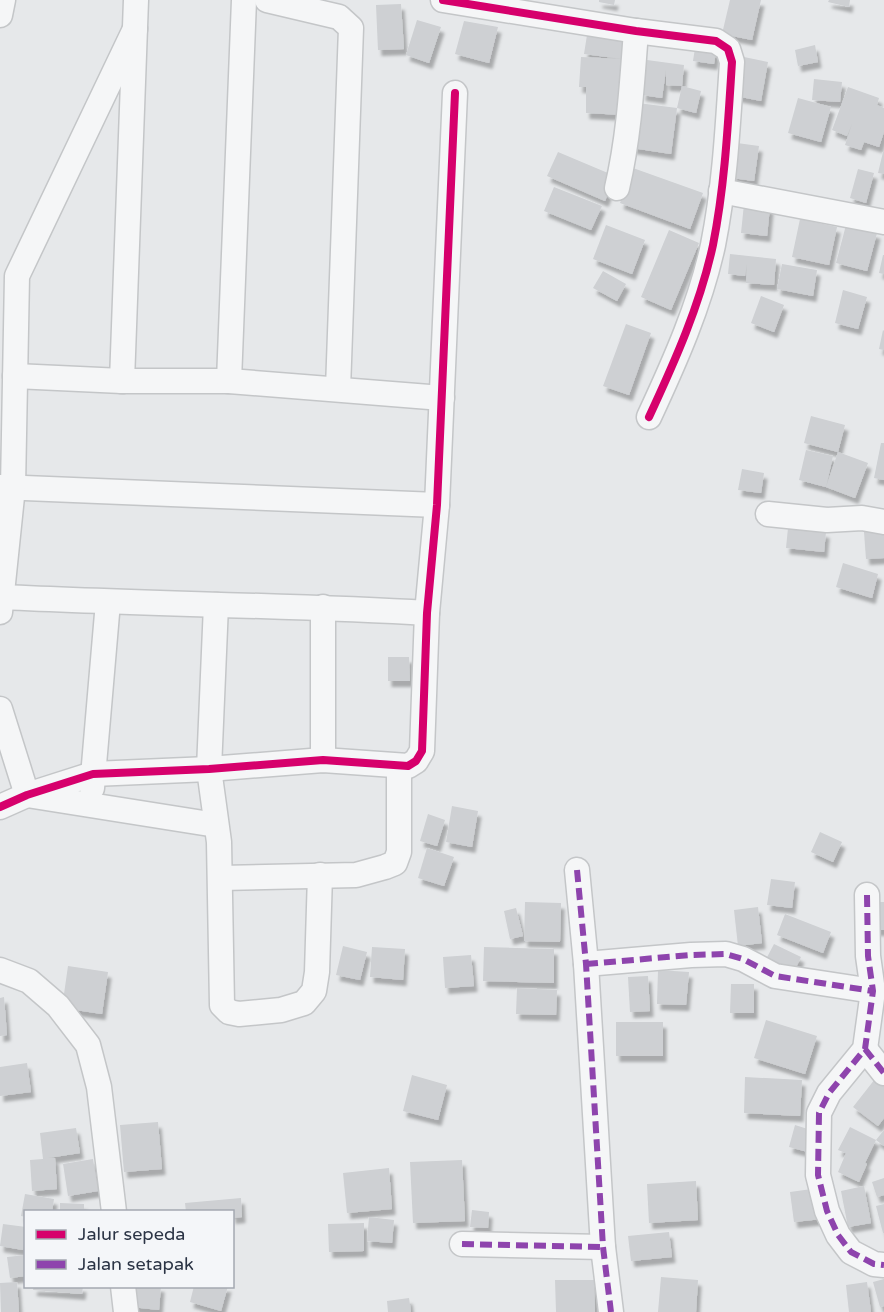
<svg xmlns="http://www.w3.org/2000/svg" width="884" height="1312" font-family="'Varela Round',sans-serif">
	<defs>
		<filter id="shadow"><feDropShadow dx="3.5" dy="6" stdDeviation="1.5" flood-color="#0004"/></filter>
	</defs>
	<rect width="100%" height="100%" fill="#e6e8ea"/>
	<g fill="#ced0d3" filter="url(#shadow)">
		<path d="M599,0H615L614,5L599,2Z"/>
		<path d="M730,0H761L752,40L722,34Z"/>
		<path d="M829,0H850L849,7L828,2Z"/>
		<path d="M401,4L404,49L378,50L376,5Z"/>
		<path d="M417,20L441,27L429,63L406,55Z"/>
		<path d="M464,21L498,27L489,63L455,54Z"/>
		<path d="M587,35L628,41L623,115L586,113V87H579L581,57L622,59L584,54Z"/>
		<path d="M815,45L818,62L798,66L795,50Z"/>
		<path d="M695,48L716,51L714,64L693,61Z"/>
		<path d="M744,57L768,62L761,101L736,96Z"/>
		<path d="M647,60L684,65L682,86L666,85V70L662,98L642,95Z"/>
		<path d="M814,79L842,82L840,102L812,100Z"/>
		<path d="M682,86L701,91L696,113L677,108Z"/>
		<path d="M848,87L879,98L877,105L884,108V132L879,147L864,142L861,150L845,145L852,124L847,136L832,130Z"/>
		<path d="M798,98L831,107L821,142L788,133Z"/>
		<path d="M638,103L677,108L671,154L632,148Z"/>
		<path d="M737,143L759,146L754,181L732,178Z"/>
		<path d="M558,152L615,176L605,201L547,176Z"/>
		<path d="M883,152H884V174L878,173Z"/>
		<path d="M633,168L703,193L690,229L620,203Z"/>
		<path d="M858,169L874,173L866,203L850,198Z"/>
		<path d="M554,187L602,206L591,230L544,211Z"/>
		<path d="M744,204L770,207L767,236L741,233Z"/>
		<path d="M800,219L837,227L829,265L792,257Z"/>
		<path d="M606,225L645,240L632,274L593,259Z"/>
		<path d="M846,225L877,233L867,271L836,263Z"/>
		<path d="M669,230L699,243L671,310L641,297Z"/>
		<path d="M730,254L776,259L774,285L746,283L747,264L745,276L728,274Z"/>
		<path d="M883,255H884V274L879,273Z"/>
		<path d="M782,264L817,270L813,296L777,289Z"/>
		<path d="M603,271L626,284L617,301L593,288Z"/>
		<path d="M843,290L867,297L858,329L835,323Z"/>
		<path d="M761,296L784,305L774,332L751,323Z"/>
		<path d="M626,324L651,333L629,395L603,386Z"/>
		<path d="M883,330L884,331V350L879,349Z"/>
		<path d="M811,416L845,425L838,452L868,463L855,498L826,487L799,480L806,450L833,456L826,487L838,452L804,443Z"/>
		<path d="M881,443H884V480L874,478Z"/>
		<path d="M742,469L764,473L761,493L738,490Z"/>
		<path d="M788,528L826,532L824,552L786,548Z"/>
		<path d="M884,530V558L866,559L864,532Z"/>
		<path d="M843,563L878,574L872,598L836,587Z"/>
		<path d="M388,657H409L410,681H388Z"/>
		<path d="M452,806L478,811L472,847L446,842Z"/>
		<path d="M428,814L445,820L437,846L420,841Z"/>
		<path d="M820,832L842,842L833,862L811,852Z"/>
		<path d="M427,848L454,857L444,886L418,878Z"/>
		<path d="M771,879L795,882L792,908L767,905Z"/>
		<path d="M525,902L561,903L560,942L524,941Z"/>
		<rect x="875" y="902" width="9" height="28"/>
		<path d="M758,907L762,943L738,946L734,910Z"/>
		<path d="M516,908L523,936L510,939L504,911Z"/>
		<path d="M785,914L831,932L823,953L777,935Z"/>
		<path d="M774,944L801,957L791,978L763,965Z"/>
		<path d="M343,946L367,952L360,980L336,975Z"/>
		<path d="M372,947L405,949L403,980L370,977Z"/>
		<path d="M484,947L554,949V983L483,981Z"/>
		<path d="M471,955L474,986L445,988L443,957Z"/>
		<path d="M68,966L108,972L102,1014L62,1008Z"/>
		<path d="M658,970L689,972L686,1005L657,1004Z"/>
		<path d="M648,976L650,1011L630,1012L628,977Z"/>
		<path d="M731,984H754V1013H730Z"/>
		<path d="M517,988L557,990L556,1015L516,1014Z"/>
		<path d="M4,997L7,1035L0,1036V998Z"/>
		<path d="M766,1020L817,1036L805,1074L754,1058Z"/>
		<rect x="616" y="1022" width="47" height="34"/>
		<path d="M27,1063L31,1092L0,1096V1067Z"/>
		<path d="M412,1075L447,1085L438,1120L403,1111Z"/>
		<path d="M745,1077L802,1080L800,1116L744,1113Z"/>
		<path d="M875,1079L884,1086V1118L878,1126L853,1107Z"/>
		<path d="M158,1122L162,1169L124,1172L120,1125Z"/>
		<path d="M795,1125L814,1131L808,1152L789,1147Z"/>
		<path d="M850,1127L876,1140L884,1130V1146L876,1140L865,1163L867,1164L859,1182L838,1172L846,1153L838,1150Z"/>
		<path d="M76,1128L80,1153L48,1158H55L57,1189L32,1191L30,1160L43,1159L40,1133Z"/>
		<path d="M93,1159L98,1191L68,1196L63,1164Z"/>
		<path d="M462,1160L465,1221L413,1223L410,1162Z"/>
		<path d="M389,1168L392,1209L347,1213L343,1173Z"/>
		<path d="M884,1178V1195L877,1197L872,1182Z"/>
		<path d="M696,1181L698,1220L649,1223L647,1184Z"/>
		<path d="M864,1186L871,1223L848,1227L841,1191Z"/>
		<path d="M819,1188L822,1219L794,1222L790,1192Z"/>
		<path d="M25,1194L54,1199L52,1212H26V1217L21,1216Z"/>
		<path d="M241,1198L242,1217L232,1218V1212H186L185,1203Z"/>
		<path d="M60,1203L84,1204V1212H60Z"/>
		<path d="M884,1204V1233H883L876,1206Z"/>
		<path d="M472,1210L489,1212L488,1228L470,1227Z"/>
		<path d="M369,1217L394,1220L392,1243L367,1241Z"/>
		<path d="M364,1223V1251L329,1252L328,1224Z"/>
		<path d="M3,1224L26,1227L23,1250L0,1246Z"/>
		<path d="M669,1232L672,1257L631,1261L628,1236Z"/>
		<path d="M26,1255V1276L10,1278L7,1257Z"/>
		<path d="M661,1277L698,1280L696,1312H658Z"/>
		<path d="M884,1279V1306L880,1307L873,1282Z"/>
		<path d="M555,1280H594L595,1312H556Z"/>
		<path d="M17,1282L19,1312H1L0,1283Z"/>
		<path d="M867,1282L871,1312H849L846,1285Z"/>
		<path d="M34,1286H83L82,1294L33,1290Z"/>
		<path d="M134,1286H161L159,1310L131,1307Z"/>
		<path d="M194,1286H228L221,1311L190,1302Z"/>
		<path d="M409,1298L411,1312H388L387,1301Z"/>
	</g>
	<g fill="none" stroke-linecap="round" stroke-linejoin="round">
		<g stroke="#c4c6c8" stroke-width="27">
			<g id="minor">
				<path d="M267,0L339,17L351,28L338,389"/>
				<path d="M443,0L636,31L716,41L728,49L732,62C728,123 725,185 713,245C700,305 675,361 649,417"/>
				<path d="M0,15L3,0"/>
				<path d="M617,188C629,137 632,84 636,31"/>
				<path d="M721,191L884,222"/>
				<path d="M15,376L122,381H229L442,398"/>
				<path d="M122,381L136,0"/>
				<path d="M229,381L244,0"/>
				<path d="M0,487L437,505"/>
				<path d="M768,514L827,520L862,518L884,522"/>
				<path d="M3,597C144,604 286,605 427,613"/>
				<path d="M216,605L209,769L219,842L222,1005L229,1012L239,1014L281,1010L304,1003L314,991L317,972L320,875"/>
				<path d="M323,607V760"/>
				<path d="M0,612L13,487L17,276L135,29"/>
				<path d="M0,709L27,795L216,825"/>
				<path d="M92,788L108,602"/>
				<path d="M0,807L27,795L93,774L209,769L323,760L408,766L416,761L422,751L427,613L437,505L455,93"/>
				<path d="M577,870L586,964L603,1247L611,1312"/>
				<path d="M221,878L356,875L385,867L395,863L399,852V766"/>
				<path d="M867,895L868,956L873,991L865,1049L829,1093L819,1113L818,1175L827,1211L838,1235L851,1252L874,1264L884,1265"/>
				<path d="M586,964L691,955L726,954L743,959L775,976L873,991"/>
				<path d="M0,970L29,981L58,1006L88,1045L99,1087L114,1212"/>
				<path d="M865,1049L884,1073"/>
				<path d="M462,1244L603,1247"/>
				<path d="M123,1286L126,1312"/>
			</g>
		</g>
		<use href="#minor" stroke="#f5f6f7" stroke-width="24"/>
		<g stroke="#8e44ad" stroke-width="6" stroke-dasharray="12 6" stroke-linecap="butt">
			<path d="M577,870L586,964L603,1247L611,1312"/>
			<path d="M867,895L868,956L873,991L865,1049L829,1093L819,1113L818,1175L827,1211L838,1235L851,1252L874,1264L884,1265"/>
			<path d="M586,964L691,955L726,954L743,959L775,976L873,991"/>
			<path d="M865,1049L884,1073"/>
			<path d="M462,1244L603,1247"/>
		</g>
		<g stroke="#f4f6f9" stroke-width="11">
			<g id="cycleway">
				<path d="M443,0L636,31L716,41L728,49L732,62C728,123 725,185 713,245C700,305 675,361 649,417"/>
				<path d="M0,807L27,795L93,774L209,769L323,760L408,766L416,761L422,751L427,613L437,505L455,93"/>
			</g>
		</g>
		<use href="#cycleway" stroke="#d6006c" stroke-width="8"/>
	</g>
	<rect x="24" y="1210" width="210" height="78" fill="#f4f6f9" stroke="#a4a8b1" stroke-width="1.5"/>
	<rect x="36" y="1230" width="30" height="9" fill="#d6006c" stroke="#a4a8b1" stroke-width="1.5"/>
	<text x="78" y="1240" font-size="18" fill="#2b3445">Jalur sepeda</text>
	<rect x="36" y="1260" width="30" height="9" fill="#8e44ad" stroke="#a4a8b1" stroke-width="1.5"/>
	<text x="78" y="1270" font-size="18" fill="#2b3445">Jalan setapak</text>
</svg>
